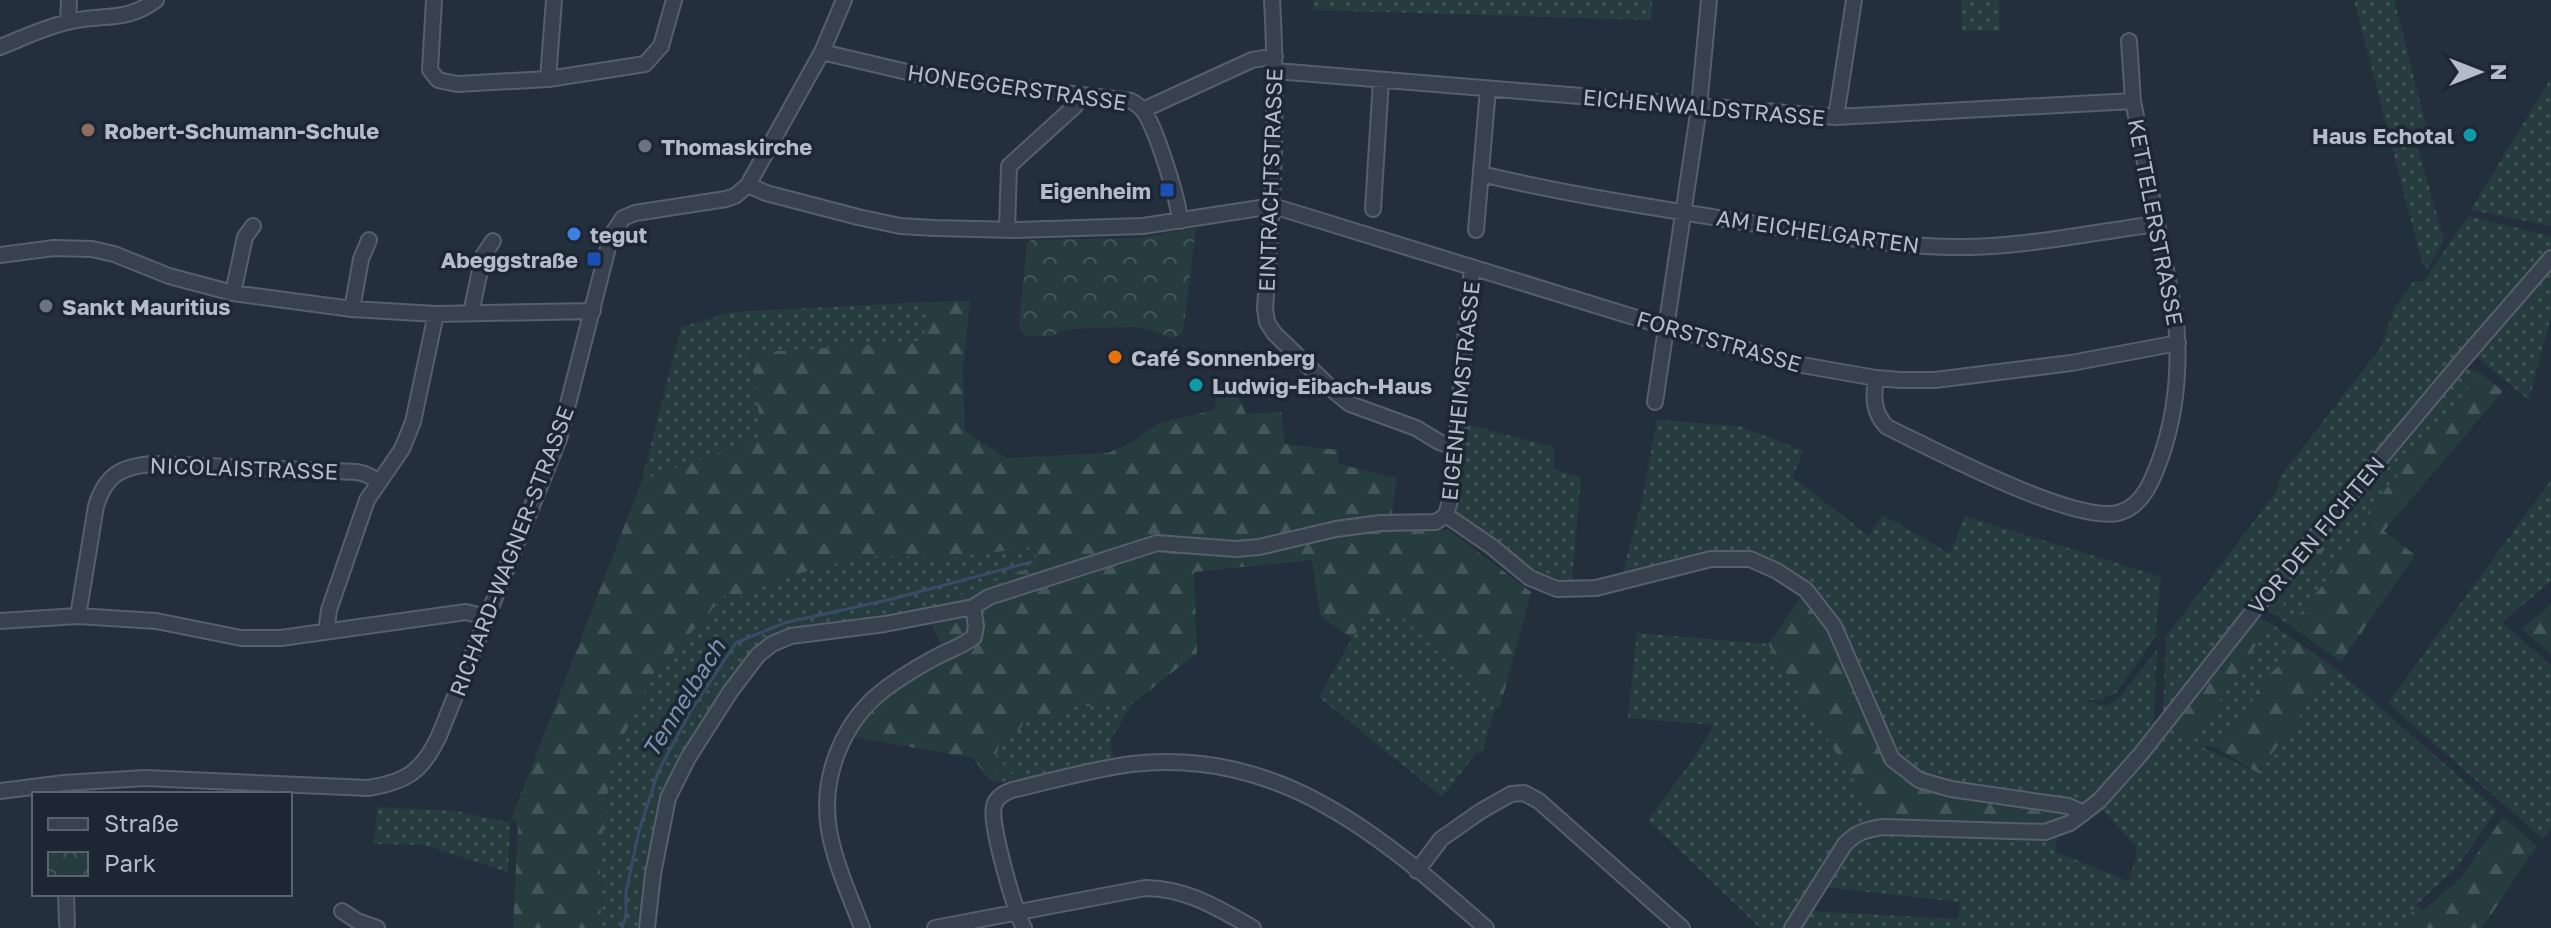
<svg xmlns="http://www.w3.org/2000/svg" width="2551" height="928" font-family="'Golos Text',sans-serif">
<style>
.grass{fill:url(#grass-dots)}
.forest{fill:url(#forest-firs)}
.park{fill:url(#park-crowns)}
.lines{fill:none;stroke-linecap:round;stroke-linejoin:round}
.stream{stroke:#394c67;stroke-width:3}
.minor-casing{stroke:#565f6c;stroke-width:18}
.minor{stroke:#38414e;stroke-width:14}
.education-dot{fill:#8d6e63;stroke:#1d2633;stroke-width:3}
.culture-dot{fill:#0f9aa8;stroke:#1d2633;stroke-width:3}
.worship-dot{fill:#6b7280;stroke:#1d2633;stroke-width:3}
.transit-dot{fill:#1a4fb4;stroke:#1d2633;stroke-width:3}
.shop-dot{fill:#3f7fe0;stroke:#1d2633;stroke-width:3}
.food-dot{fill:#e8710a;stroke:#1d2633;stroke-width:3}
.labels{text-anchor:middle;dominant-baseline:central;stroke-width:7;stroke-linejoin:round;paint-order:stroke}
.street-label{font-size:22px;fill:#b4bcc9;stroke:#1d2633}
.poi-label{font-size:22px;font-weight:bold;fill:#b4bcc9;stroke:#1d2633;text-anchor:start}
.water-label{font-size:24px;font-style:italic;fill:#7c92b1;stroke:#1d2633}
</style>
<defs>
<pattern id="grass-dots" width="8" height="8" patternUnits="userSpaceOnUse" patternTransform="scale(2)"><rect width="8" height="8" fill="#263c3f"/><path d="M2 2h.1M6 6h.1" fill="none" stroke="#435659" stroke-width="1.8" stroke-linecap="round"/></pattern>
<pattern id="forest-firs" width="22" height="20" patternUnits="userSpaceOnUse" patternTransform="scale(2)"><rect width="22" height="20" fill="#263c3f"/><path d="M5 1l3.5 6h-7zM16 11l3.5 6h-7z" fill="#435659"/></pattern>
<pattern id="park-crowns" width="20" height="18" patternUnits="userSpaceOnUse" patternTransform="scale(2)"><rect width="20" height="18" fill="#263c3f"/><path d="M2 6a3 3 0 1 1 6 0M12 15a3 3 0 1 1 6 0" fill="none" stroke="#435659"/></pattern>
</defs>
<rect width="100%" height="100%" fill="#242f3e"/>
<path class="grass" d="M1313,0H1652L1651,20L1314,10Z
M1961,0H1999L2000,31H1962Z
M2354,0H2394L2428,133L2415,138L2444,240L2427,269L2422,262Z
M2551,78V226L2471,210Z
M2468,216L2551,236V253L2163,718L2166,637L2277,491L2279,478L2381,347L2394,309L2413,282L2424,281Z
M2551,264V316L2529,400L2476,356Z
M927,302L924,341L751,354L762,438L642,480L681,327L733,312Z
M2462,369H2471L2480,373L2368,511L2370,522L2291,626L2275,615L2327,546L2344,507Z
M1657,420L1739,426L1804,451L1792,477L1869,536L1883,515L1950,554L1965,516L2161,577L2155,637L2116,693L2099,700H2083L2105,706L2116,701L2157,650L2153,729L2085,805L1929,777L1920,774L1897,757L1808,585L1781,563L1750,550L1712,551L1623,572L1643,495Z
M1464,424L1554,447V469L1581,478L1572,581L1540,575L1455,514Z
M2551,480V581L2502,622L2551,665V829L2543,839L2388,703Z
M1022,537L1086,549L990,597L822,632L758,655L668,798L647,928H601L600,856L611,763L653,674L727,593L793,569L884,550L901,557L940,554Z
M1399,614L1495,708L1482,753H1476L1442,797L1319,697L1352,638L1369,615Z
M2270,623L2291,637L2281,664L2261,682L2250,705L2217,748L2198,745L2258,773L2335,668L2497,810L2456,868L2416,905L2402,928H1798L1809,911L1958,919L1960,902L1822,887L1854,838L1867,832L2059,834L2054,851L2128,881L2136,858V846L2099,806L2167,724L2193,742Z
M1637,633L1768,644L1879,821L1858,825L1848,831L1786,928H1760L1648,820L1694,758L1714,725L1628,718Z
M1132,704L1110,741L1114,761L996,783L994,773L1014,772L995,759C999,742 999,735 1019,731L1026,719L1051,718L1070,707Z
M378,807L457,811L510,823L508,872L424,845L373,844Z"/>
<path class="forest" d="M970,301L963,370L965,431L1007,458L1108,453L1134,441L1159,423L1214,410L1219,385L1229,378L1246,414L1281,412L1285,444L1338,450V464L1397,478L1389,532L1449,530L1531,592L1500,707L1495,708L1399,614L1369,615L1352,638L1320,616L1312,560L1194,572L1197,653L1132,704L1070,707L1051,718L1026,719L1019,731C999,734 999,742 996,759L1016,772L995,773L996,783L987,777L973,758L854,737C875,701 893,698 921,672C929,665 935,655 942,647L924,607L1038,565L1034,547L942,559L912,556L862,557L785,577L738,598L727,593L653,674L611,763L600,856L601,928H513L518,829L517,821L511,820L642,480L762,438L751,353L924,341L927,302Z
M2480,373L2503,391L2384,531L2415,555L2341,662L2291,626L2370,523L2368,511Z
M2344,507L2327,546L2275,615L2261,608Z
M1804,593L1831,627L1891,762L1917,783L2059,808L2065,816L2057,825L2040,829L1879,821L1768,644Z
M2551,604V654L2522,629Z
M2260,618L2270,623L2193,742L2167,724L2252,619Z
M2291,637L2335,668L2258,773L2217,748L2250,705L2261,682L2281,664Z
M2503,817L2537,846L2482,928H2402L2416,905L2422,911L2459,880Z"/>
<path class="park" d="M1196,228L1183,332L1175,338L1136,327L1069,329L1052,336H1026L1021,332L1019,324L1027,243L1031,240L1140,238Z"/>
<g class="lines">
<path class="stream" d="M622,928L626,915V892L639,831L658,772L690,712L736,643L784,623L892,599L1031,562"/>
<g class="minor-casing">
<path id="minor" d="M434,0L430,70L438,80L457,84L548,79L645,64L661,46L674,0
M1272,0C1278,103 1273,205 1265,308L1267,322L1274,333L1335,392L1350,404L1416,428L1439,442L1454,447
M68,22L69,0
M0,47C23,38 47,26 72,21C104,14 127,22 156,0
M822,52L924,76L1131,101C1137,104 1141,107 1145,113C1157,132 1178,198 1180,221
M1276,71L1836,117L2133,101
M548,79L554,0
M1143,110L1252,60L1275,56
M1836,117L1854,0
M1481,174C1574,196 1669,210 1763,225C1827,234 1892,247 1957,247C2020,248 2094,232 2157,224
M748,185L766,193L858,217L900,226L935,228L1015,230L1143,226L1273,206L1666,327L1796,364L1876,378L1901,380H1935L2071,363L2178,343
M1373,209L1381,80
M1007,230L1009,166L1075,106L1081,95
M1476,230L1488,89
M0,255L54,248L92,249L114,254L169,276L233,293L352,309L436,314L593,311
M233,293L245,237L253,226
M352,309L361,259L369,240
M471,313L483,256L493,241
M1876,378C1873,397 1873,413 1887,427C1931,448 2079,527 2121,512C2145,504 2154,476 2162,454C2176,412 2180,365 2176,321L2133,101L2129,41
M1655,402L1699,107L1709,0
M1446,515L1491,546L1530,578L1557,589L1596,588L1711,559H1750L1777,571L1806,590L1834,626L1892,759L1919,780L1951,789L2068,806L2084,813
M1446,515L1450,501L1472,267
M78,616L96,506C106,474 122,466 154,464L357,472L365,474L379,481
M0,621L78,616L156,621L241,638H281L466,612L486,617
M326,632L329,610L367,500L402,449L413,422L436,314
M0,791L64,783L145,778L368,788C406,782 422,772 439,736L559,439L611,236L623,218L635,213L726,199L735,196L748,185L822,52L844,0
M1417,871L1441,839L1481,811L1511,794L1524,793L1539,801L1682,928
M66,894L67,924
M342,911L357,921L377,928
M647,928L653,874L668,798L688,758L730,692L758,655L772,644L791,636L885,624L973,607L989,597L1157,543L1236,549L1259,547L1336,529L1381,523L1436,522L1446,515
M862,928C850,896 835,864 829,830C820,775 844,718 889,686C906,674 924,663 942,654C952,649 964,645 974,637L976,626L973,607
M935,928L1145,888C1186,888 1218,908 1253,928
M1024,928C1015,911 989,823 994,806C996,797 1004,793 1012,790C1052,781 1092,769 1132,764C1281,748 1381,836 1486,928
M1792,928L1845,844C1857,832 1867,829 1884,827L2045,832L2070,823L2099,801L2140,755L2254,610L2460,363L2551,258"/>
</g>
<use href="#minor" class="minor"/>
</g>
<circle class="education-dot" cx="88" cy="130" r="8"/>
<g class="culture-dot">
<circle cx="2470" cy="135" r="8"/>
<circle cx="1196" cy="385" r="8"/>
</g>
<g class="worship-dot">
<circle cx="645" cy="146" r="8"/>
<circle cx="46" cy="306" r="8"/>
</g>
<g class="transit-dot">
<rect x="1159" y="182" width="16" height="16" rx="4"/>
<rect x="586" y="251" width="16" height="16" rx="4"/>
</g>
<circle class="shop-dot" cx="574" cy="234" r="8"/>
<circle class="food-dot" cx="1115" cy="357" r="8"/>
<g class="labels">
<g class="street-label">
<text transform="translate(1017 87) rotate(8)">HONEGGERSTRASSE</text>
<text transform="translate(1704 107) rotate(5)">EICHENWALDSTRASSE</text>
<text transform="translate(1270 180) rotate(-88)">EINTRACHTSTRASSE</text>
<text transform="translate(2156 222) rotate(79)">KETTELERSTRASSE</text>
<text transform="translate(1818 231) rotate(8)">AM EICHELGARTEN</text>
<text transform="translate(1719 341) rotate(16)">FORSTSTRASSE</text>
<text transform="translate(1460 391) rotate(-84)">EIGENHEIMSTRASSE</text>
<text transform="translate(244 468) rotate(2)">NICOLAISTRASSE</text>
<text transform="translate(2316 535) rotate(-50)">VOR DEN FICHTEN</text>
<text transform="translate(511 551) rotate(-69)">RICHARD-WAGNER-STRASSE</text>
</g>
<g class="poi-label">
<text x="104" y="130">Robert-Schumann-Schule</text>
<text x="2454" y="135" text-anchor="end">Haus Echotal</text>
<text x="661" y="146">Thomaskirche</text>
<text x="1151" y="190" text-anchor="end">Eigenheim</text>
<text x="590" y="234">tegut</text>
<text x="578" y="259" text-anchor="end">Abeggstraße</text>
<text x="62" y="306">Sankt Mauritius</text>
<text x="1131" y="357">Café Sonnenberg</text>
<text x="1212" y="385">Ludwig-Eibach-Haus</text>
</g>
<g class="water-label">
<text transform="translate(683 698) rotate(-58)">Tennelbach</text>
</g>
</g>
<rect x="32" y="792" width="260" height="104" fill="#1d2633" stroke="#59626f" stroke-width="2"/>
<rect x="48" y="818" width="40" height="12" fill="#38414e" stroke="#59626f" stroke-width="2"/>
<text x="104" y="832" font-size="24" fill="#b4bcc9">Straße</text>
<rect x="48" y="852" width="40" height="24" fill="url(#park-crowns)" stroke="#59626f" stroke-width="2"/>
<text x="104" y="872" font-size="24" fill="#b4bcc9">Park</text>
<g transform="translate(2479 72) rotate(90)" stroke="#1d2633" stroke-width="6" paint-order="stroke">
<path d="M0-6L14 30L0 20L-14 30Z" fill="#b4bcc9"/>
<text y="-12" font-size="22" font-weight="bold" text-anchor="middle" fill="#b4bcc9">N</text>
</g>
</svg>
